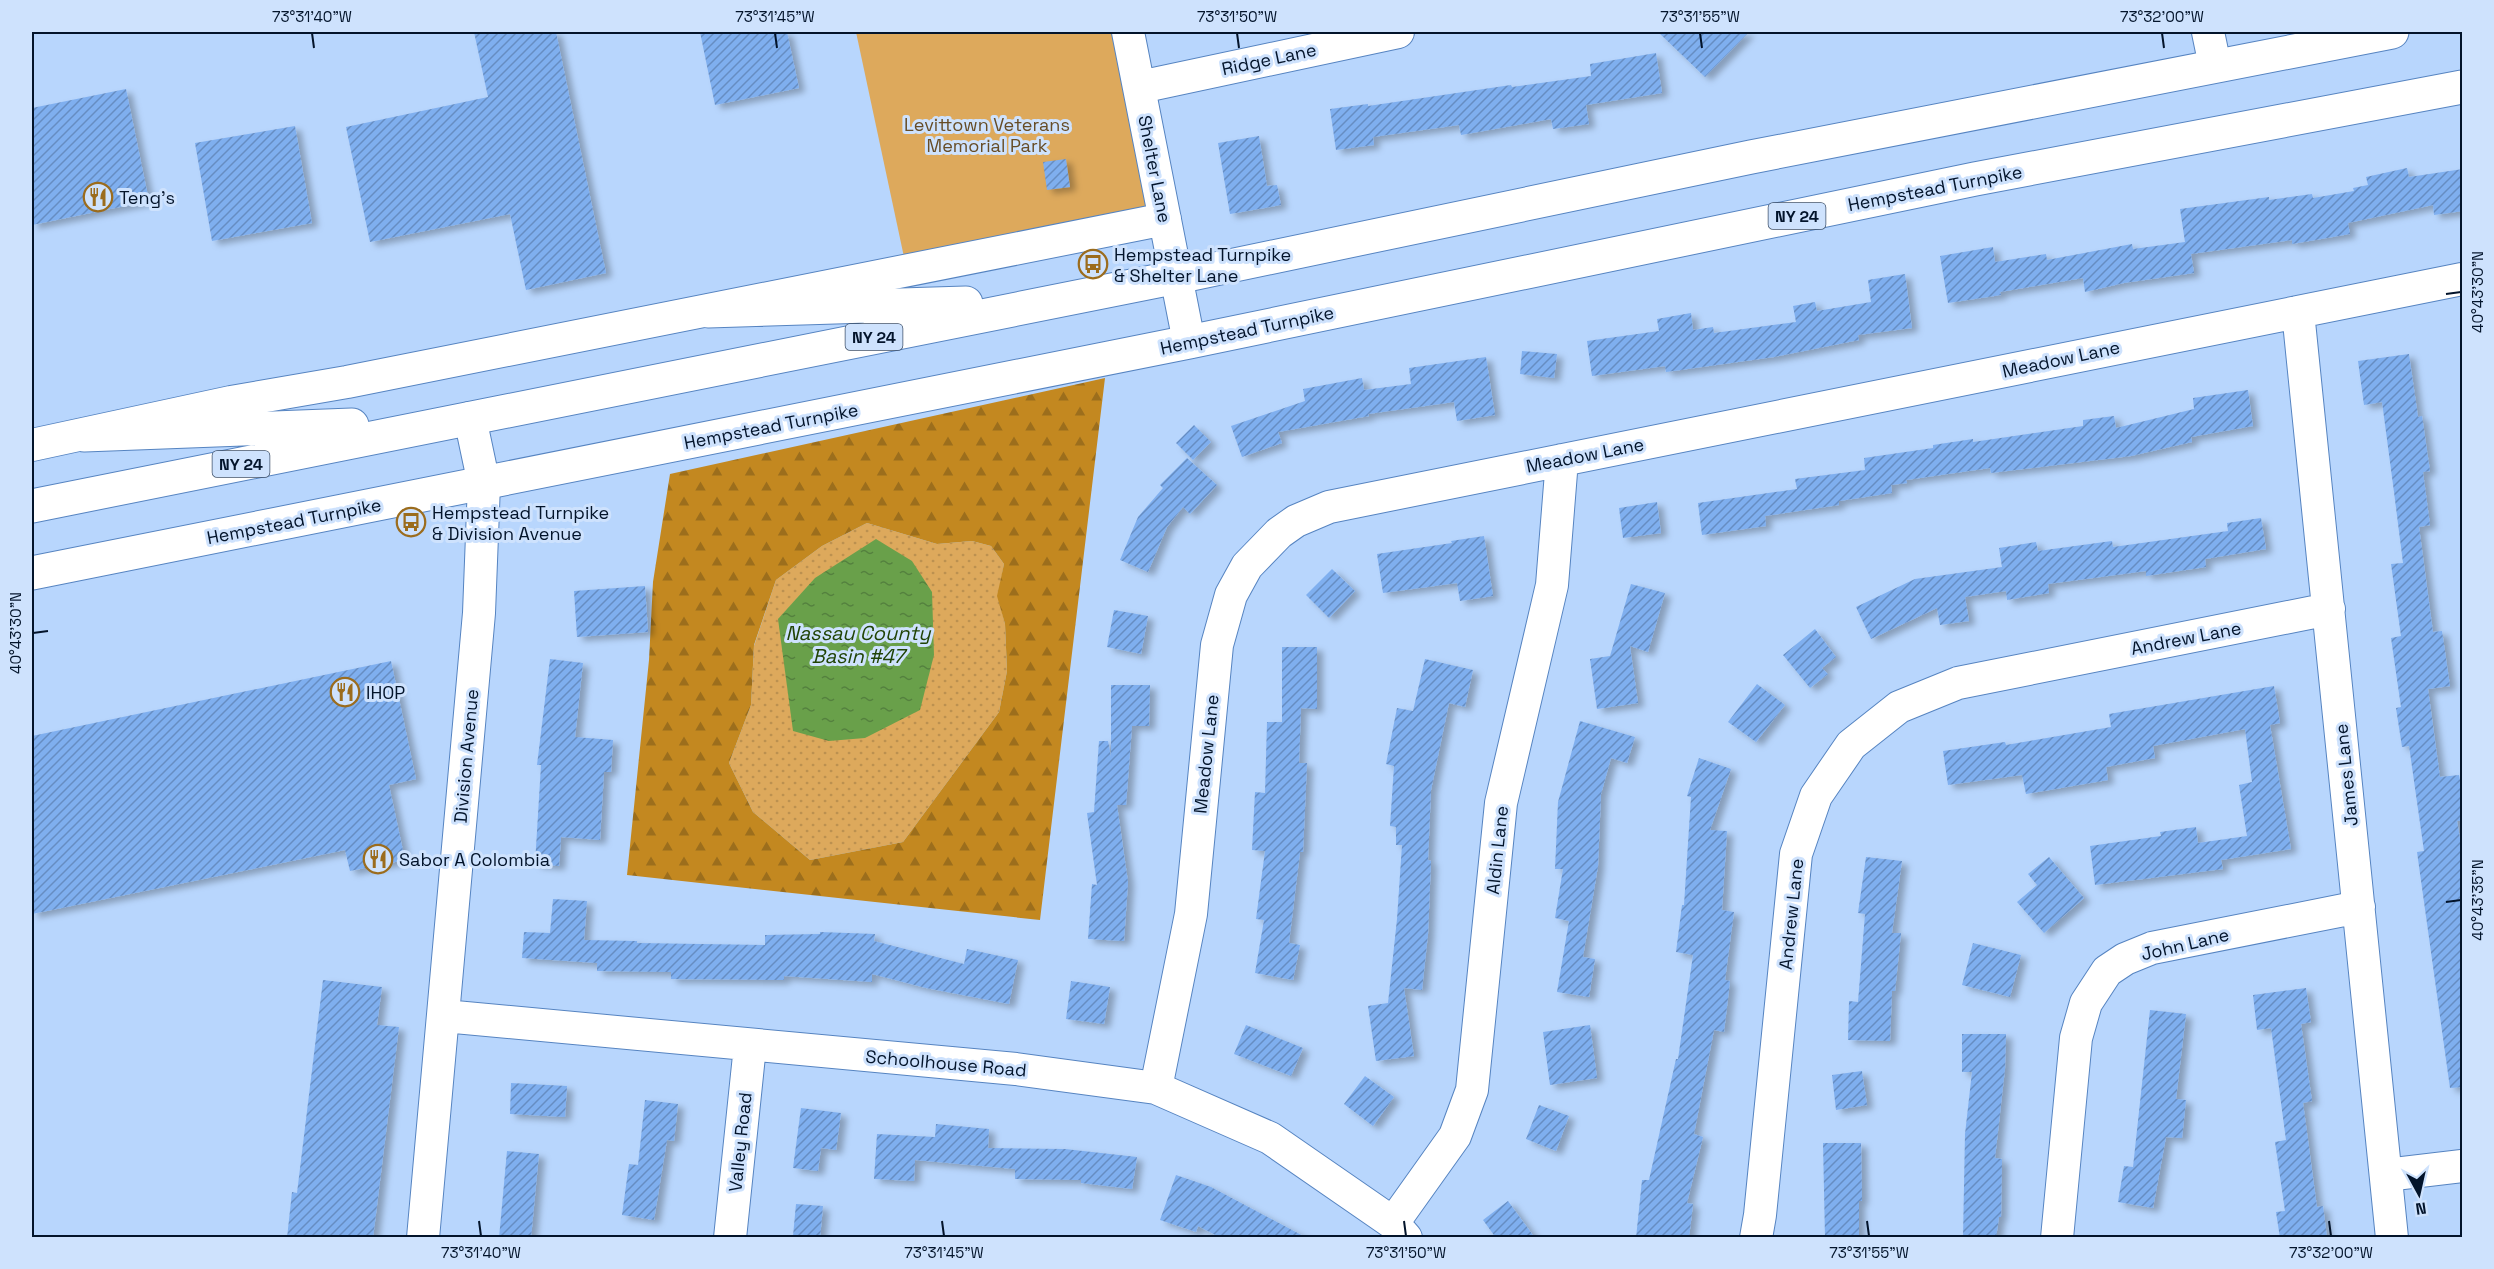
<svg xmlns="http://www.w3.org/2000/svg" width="2494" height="1269" font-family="'Space Grotesk',sans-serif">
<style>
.grass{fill:url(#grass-dots)}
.forest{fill:url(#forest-firs);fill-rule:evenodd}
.park{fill:#dda95c}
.water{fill:url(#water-ripples)}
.building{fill:url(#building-hatch);filter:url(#shadow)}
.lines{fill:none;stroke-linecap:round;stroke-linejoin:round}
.minor-casing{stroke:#5684c1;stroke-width:34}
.primary-casing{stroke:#5684c1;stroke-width:35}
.minor{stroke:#fff;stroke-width:32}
.primary{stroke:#fff;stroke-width:33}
.ticks{fill:none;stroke:#03142b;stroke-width:2}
.labels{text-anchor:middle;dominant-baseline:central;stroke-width:6;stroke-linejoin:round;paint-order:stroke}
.shield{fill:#cee2fd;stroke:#40526a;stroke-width:1.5}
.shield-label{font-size:16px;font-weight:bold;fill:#03142b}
.street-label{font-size:18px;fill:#03142b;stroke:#cee2fd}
.park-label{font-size:18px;fill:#664c26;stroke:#cee2fd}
.poi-label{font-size:18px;fill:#03142b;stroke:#cee2fd;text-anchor:start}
.water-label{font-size:20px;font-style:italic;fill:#204305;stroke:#cee2fd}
.neatline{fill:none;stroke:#03142b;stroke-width:2}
.ticks-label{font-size:15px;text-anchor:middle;fill:#03142b}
</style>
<defs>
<pattern id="grass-dots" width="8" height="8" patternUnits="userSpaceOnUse" patternTransform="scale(1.5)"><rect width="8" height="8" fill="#dda95c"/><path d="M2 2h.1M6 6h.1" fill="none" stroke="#bc9150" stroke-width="1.8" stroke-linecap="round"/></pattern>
<pattern id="forest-firs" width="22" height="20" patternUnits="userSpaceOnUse" patternTransform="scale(1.5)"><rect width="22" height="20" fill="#c38820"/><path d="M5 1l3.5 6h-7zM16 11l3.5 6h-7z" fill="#9c6e1c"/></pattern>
<pattern id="water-ripples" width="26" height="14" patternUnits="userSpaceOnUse" patternTransform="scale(1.5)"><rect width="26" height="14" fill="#69a04a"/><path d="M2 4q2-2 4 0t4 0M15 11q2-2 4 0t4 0" fill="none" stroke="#54813e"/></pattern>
<pattern id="building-hatch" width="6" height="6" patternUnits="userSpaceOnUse" patternTransform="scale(1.5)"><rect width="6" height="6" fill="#7fafef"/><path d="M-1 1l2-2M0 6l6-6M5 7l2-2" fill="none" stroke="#668dc2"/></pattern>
<filter id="shadow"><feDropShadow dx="6" dy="4" stdDeviation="3" flood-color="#0004"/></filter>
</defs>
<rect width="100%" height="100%" fill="#b8d6fd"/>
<path class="grass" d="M867,523L937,544L972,541L991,546L1004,564L998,596L1005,624L1007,671L999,712L903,842L810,860L753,812L729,763L751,705L754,646L776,580L822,546Z"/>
<path class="forest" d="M1105,378L1040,920L627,875L649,660L653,582L670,474ZM867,523L937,544L972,541L991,546L1004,564L997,596L1005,624L1007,671L999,712L903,842L810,860L753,812L729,763L751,705L754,645L776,580L822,546Z"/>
<path class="park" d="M856,32H1118L1155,205L904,257Z"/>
<path class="water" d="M876,539L912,561L932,592L934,655L920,710L865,738L829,741L793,731L778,619L815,578Z"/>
<path class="building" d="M474,32H556L606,273L526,290L510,214L370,242L346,127L488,97Z
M700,32H787L799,88L715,105Z
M1658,32H1749L1705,77Z
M1656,53L1662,93L1586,105L1589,124L1553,129L1551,119L1461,135L1459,125L1373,137L1374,145L1336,150L1330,109L1368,104V106L1511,85L1512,87L1591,76L1590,64Z
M126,89L149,201L32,225V108Z
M295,126L312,223L212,241L195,143Z
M1259,136L1267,186L1277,185L1281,205L1230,214L1218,143Z
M1066,159L1070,187L1047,190L1043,162Z
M2407,168L2409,177L2463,169V211L2434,215L2433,205L2348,223L2350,234L2292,244V240L2191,254L2194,273L2124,283L2085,292L2083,278L2000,292L2001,295L1948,303L1940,256L1993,247L1995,262L2046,254L2047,260L2132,244L2133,249L2185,242L2180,209L2269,197V200L2312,194L2313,198L2354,191L2353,188L2368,185L2366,177Z
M1905,274L1912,328L1858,335L1859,340L1774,357L1666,372L1665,366L1592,376L1587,341L1659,331L1657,319L1691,313L1693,330L1713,327L1714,333L1796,322L1793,306L1815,302L1817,311L1871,302L1868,280Z
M1522,351L1557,354L1554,378L1520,374Z
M2409,354L2418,417L2422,416L2430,471L2423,472L2430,525L2419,527L2433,632L2442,631L2450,686L2428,689L2440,777L2459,775L2463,797V820L2457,821L2463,856V1087L2450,1088L2417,852L2424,851L2409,746L2402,747L2396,708L2401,707L2391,638L2401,636L2391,564L2403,563L2394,492L2382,402L2364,405L2358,361Z
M1486,357L1495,415L1457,421L1454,402L1368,414L1369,416L1278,432L1282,443L1242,457L1231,426L1305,401L1303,389L1362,378L1364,390L1411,384L1409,368Z
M2248,390L2253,426L2191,437L2192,442L2131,456L1991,473L1990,468L1906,480L1907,483L1891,485L1892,493L1839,501V505L1765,516L1766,526L1702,535L1698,503L1797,489L1795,479L1865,470L1864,458L1933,448V445L1973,439V442L2083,426V420L2114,416L2116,428L2194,409L2193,398Z
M1194,425L1211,442L1193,460L1176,443Z
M1187,458L1217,485L1190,514L1183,507L1167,527L1148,572L1120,560L1138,517L1163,488L1160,485Z
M1657,502L1661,533L1623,538L1619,508Z
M2261,518L2266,549L2205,559L2206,567L2146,576V571L2048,584L2049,593L2007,600L2006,591L1965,597L1969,621L1940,625L1937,608L1871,639L1856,607L1915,579L2002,567L1999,548L2036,542L2038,551L2112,541L2113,547L2228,531L2227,523Z
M1484,536L1493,596L1460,601L1457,583L1383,593L1377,554L1452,543L1451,541Z
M1332,569L1355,591L1329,618L1306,595Z
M1631,584L1665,593L1648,652L1630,646L1638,703L1597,709L1590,659L1610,656Z
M645,586L648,632L577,637L574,591Z
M1114,610L1148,616L1141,654L1107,647Z
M1815,629L1836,657L1822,668L1828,674L1810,688L1783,655Z
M1282,647H1317V709L1301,708L1299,763H1307L1303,852H1300L1289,943L1300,945L1293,980L1255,973L1264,920L1256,919L1265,851L1252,850L1255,792L1265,793L1267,722H1282Z
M550,659L583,663L575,737L613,740L611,772H604L600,840L561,837L559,866L535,864L541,765H537Z
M1425,659L1473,670L1465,707L1449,703L1431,790L1428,860L1431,861L1428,934L1422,990L1404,988L1414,1056L1376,1061L1368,1006L1388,1003L1397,919L1402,845H1396V827L1390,826L1394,766L1386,764L1397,708L1413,711Z
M391,661L416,779L389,785L405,860L350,871L345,850L32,914V736Z
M1757,684L1785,705L1756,742L1728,722Z
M1111,685H1150L1149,726H1132L1126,805H1117L1128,882L1124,941L1088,939L1092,884L1097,885L1087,813L1094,812L1099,741H1108L1111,757Z
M2274,686L2280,723L2270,725L2291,849L2221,860L2223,869L2095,885L2090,846L2161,836L2160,832L2196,827L2198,843L2247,836L2239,785L2252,782L2245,729L2153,746L2155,758L2106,767L2108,780L2026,794L2022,775L1948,785L1943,751L2005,742L2006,745L2111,727L2109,714Z
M1580,721L1635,737L1627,763L1611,758L1601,794L1598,866L1583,957L1595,959L1589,997L1557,992L1569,921L1555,918L1563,869H1555L1558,802Z
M1699,758L1731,769L1710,830L1727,831L1722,910L1734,912L1725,980L1730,981L1724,1032L1714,1030L1694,1134L1703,1137L1687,1203L1693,1204L1689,1238H1636L1642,1180H1649L1676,1059H1678L1693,955L1676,952L1682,905H1684L1691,797L1687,796Z
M1866,857L1902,861L1892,933H1901L1895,991H1892L1890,1041L1848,1040L1849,1001L1858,1002L1865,914L1858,913Z
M2049,857L2084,898L2044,933L2017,902L2037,885L2028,874Z
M553,899L587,901L584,940L637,941V943L765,945V935L820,934V932L875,934L874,941L964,964L967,949L1018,960L1009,1004L926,988L872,974V982L784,976V980L671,979V972L597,971V963L522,958L524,932L550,933Z
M1973,943L2021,955L2010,997L1962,985Z
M323,980L382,987L377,1025L399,1027L373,1238H287L292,1192L297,1193Z
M1071,981L1110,987L1104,1024L1066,1019Z
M2306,988L2311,1022L2301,1024L2312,1101L2303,1103L2317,1207L2323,1206L2327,1238H2280L2276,1212L2285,1211L2275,1142L2286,1140L2271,1028L2257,1030L2253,995Z
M2150,1010L2186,1014L2176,1099L2186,1100L2182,1138L2166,1137L2153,1208L2118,1202L2124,1166L2133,1167Z
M1246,1025L1303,1048L1291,1076L1234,1054Z
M1590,1025L1597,1078L1550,1085L1543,1032Z
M1962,1034H2006L2005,1069L1995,1158L2002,1159L2001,1217H1999L1996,1238H1963L1965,1134L1972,1072H1962Z
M1862,1071L1867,1105L1836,1110L1832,1075Z
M1365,1076L1394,1097L1373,1126L1344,1104Z
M511,1083L567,1086L565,1117L510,1114Z
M645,1100L678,1104L674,1141L667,1140L654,1220L622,1215L629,1164L638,1165Z
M1539,1105L1569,1116L1556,1151L1526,1139Z
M801,1108L841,1113L836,1150L821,1148L818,1171L793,1168Z
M936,1124L989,1129L988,1148L1065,1149L1137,1157L1132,1189L1081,1183V1180L1015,1179V1169L915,1160L914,1181L874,1179L877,1134L935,1137Z
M1823,1143H1861L1862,1201H1859V1238H1825Z
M507,1151L539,1154L531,1238H499Z
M1176,1175L1211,1187L1307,1238H1221L1198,1226L1196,1232L1160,1220Z
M1508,1201L1535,1238H1496L1483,1220Z
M796,1204L823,1206L820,1238L793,1236Z"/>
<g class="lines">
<g class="minor-casing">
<path id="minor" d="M1128,32L1189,342
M2208,32L2215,66
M1140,87L1398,32
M2298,312L2392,1238
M32,445L231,402L347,382L1165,219
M444,1016L1016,1069L1156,1088L1270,1138L1393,1223L1406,1238
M1156,1088L1191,914L1217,645L1231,595L1247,566L1279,533L1296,521L1329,507L2462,279
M2386,1175L2462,1166
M1393,1223L1455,1136L1472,1090L1501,803L1552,585L1562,460
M423,1238L479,613L484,484L470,418
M730,1238L750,1046
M1756,1238L1760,1215L1796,854L1816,796L1851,745L1899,707L1958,683L2329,609
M2057,1238L2076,1038L2086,1003L2107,971L2125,959L2152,948L2359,907"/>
</g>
<g class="primary-casing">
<path id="primary" d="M708,311L966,303
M84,435L352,425
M32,506L1177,277L1751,157L2392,32
M32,573L1189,342L1975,179L2462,87"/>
</g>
<use href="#minor" class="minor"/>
<use href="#primary" class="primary"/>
</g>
<path class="ticks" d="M312,33L314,48M775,33L777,48M1237,33L1239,48M1700,33L1702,48M2162,33L2164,48M2446,294L2461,292M33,633L48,631M2446,902L2461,900M479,1221L481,1236M942,1221L944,1236M1404,1221L1406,1236M1867,1221L1869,1236M2329,1221L2331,1236"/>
<defs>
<g id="restaurant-ring" transform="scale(1.5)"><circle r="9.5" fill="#cee2fd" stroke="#9b6c1d" stroke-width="1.5"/><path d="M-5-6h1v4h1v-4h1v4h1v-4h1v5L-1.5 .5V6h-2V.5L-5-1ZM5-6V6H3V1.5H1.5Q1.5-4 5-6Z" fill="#9b6c1d"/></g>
<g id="bus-ring" transform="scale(1.5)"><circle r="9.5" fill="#cee2fd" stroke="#9b6c1d" stroke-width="1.5"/><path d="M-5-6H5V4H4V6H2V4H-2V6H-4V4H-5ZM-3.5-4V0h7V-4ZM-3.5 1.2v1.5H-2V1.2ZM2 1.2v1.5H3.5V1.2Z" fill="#9b6c1d"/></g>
</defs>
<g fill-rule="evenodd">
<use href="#restaurant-ring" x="98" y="197"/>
<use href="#bus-ring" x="1093" y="264"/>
<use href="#bus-ring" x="411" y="522"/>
<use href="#restaurant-ring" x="345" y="692"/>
<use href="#restaurant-ring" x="378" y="859"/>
</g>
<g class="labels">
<g class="shield">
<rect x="1768.5" y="203" width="57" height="26" rx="4.5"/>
<rect x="845.5" y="324" width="57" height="26" rx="4.5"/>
<rect x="212.5" y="451" width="57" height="26" rx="4.5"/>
</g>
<g class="shield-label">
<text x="1797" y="216">NY 24</text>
<text x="874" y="337">NY 24</text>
<text x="241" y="464">NY 24</text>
</g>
<g class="street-label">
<text transform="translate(1269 59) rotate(-12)">Ridge Lane</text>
<text transform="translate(1155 169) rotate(79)">Shelter Lane</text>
<text transform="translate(1935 188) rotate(-11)">Hempstead Turnpike</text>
<text transform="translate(1247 330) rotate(-12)">Hempstead Turnpike</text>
<text transform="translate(2061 359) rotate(-12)">Meadow Lane</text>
<text transform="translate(771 426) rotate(-11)">Hempstead Turnpike</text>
<text transform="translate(1585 455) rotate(-11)">Meadow Lane</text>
<text transform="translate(294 521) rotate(-11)">Hempstead Turnpike</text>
<text transform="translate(2186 638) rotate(-11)">Andrew Lane</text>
<text transform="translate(1206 754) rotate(-84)">Meadow Lane</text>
<text transform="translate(466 756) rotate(-85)">Division Avenue</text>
<text transform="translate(2346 775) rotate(-96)">James Lane</text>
<text transform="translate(1497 850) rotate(-84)">Aldin Lane</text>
<text transform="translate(1791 914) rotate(-84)">Andrew Lane</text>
<text transform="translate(2185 944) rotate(-13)">John Lane</text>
<text transform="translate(946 1063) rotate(5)">Schoolhouse Road</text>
<text transform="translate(740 1142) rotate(-84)">Valley Road</text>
</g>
<g class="park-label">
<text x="987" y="124">Levittown Veterans<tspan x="987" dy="21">Memorial Park</tspan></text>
</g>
<g class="poi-label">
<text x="119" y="197">Teng’s</text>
<text x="1114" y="254">Hempstead Turnpike<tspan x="1114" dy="21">&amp; Shelter Lane</tspan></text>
<text x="432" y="512">Hempstead Turnpike<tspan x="432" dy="21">&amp; Division Avenue</tspan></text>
<text x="366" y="692">IHOP</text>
<text x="399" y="859">Sabor A Colombia</text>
</g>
<g class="water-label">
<text x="858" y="633">Nassau County<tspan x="858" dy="23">Basin #47</tspan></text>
</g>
</g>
<rect width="2494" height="1269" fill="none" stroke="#cee2fd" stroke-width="66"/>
<g transform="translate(2419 1194) rotate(172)" stroke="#cee2fd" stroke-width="4.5" paint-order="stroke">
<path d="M0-4.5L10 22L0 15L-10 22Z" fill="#03142b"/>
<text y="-9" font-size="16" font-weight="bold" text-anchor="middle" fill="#03142b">N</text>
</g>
<rect x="33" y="33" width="2428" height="1203" class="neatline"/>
<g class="ticks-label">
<text x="312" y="22">73°31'40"W</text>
<text x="775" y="22">73°31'45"W</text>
<text x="1237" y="22">73°31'50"W</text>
<text x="1700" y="22">73°31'55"W</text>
<text x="2162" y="22">73°32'00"W</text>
<text transform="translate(2478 292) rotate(-90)" y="5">40°43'30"N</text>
<text transform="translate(16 633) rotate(-90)" y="5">40°43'30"N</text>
<text transform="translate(2478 900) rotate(-90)" y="5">40°43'35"N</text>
<text x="481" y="1258">73°31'40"W</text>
<text x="944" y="1258">73°31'45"W</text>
<text x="1406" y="1258">73°31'50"W</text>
<text x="1869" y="1258">73°31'55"W</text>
<text x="2331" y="1258">73°32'00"W</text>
</g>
</svg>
